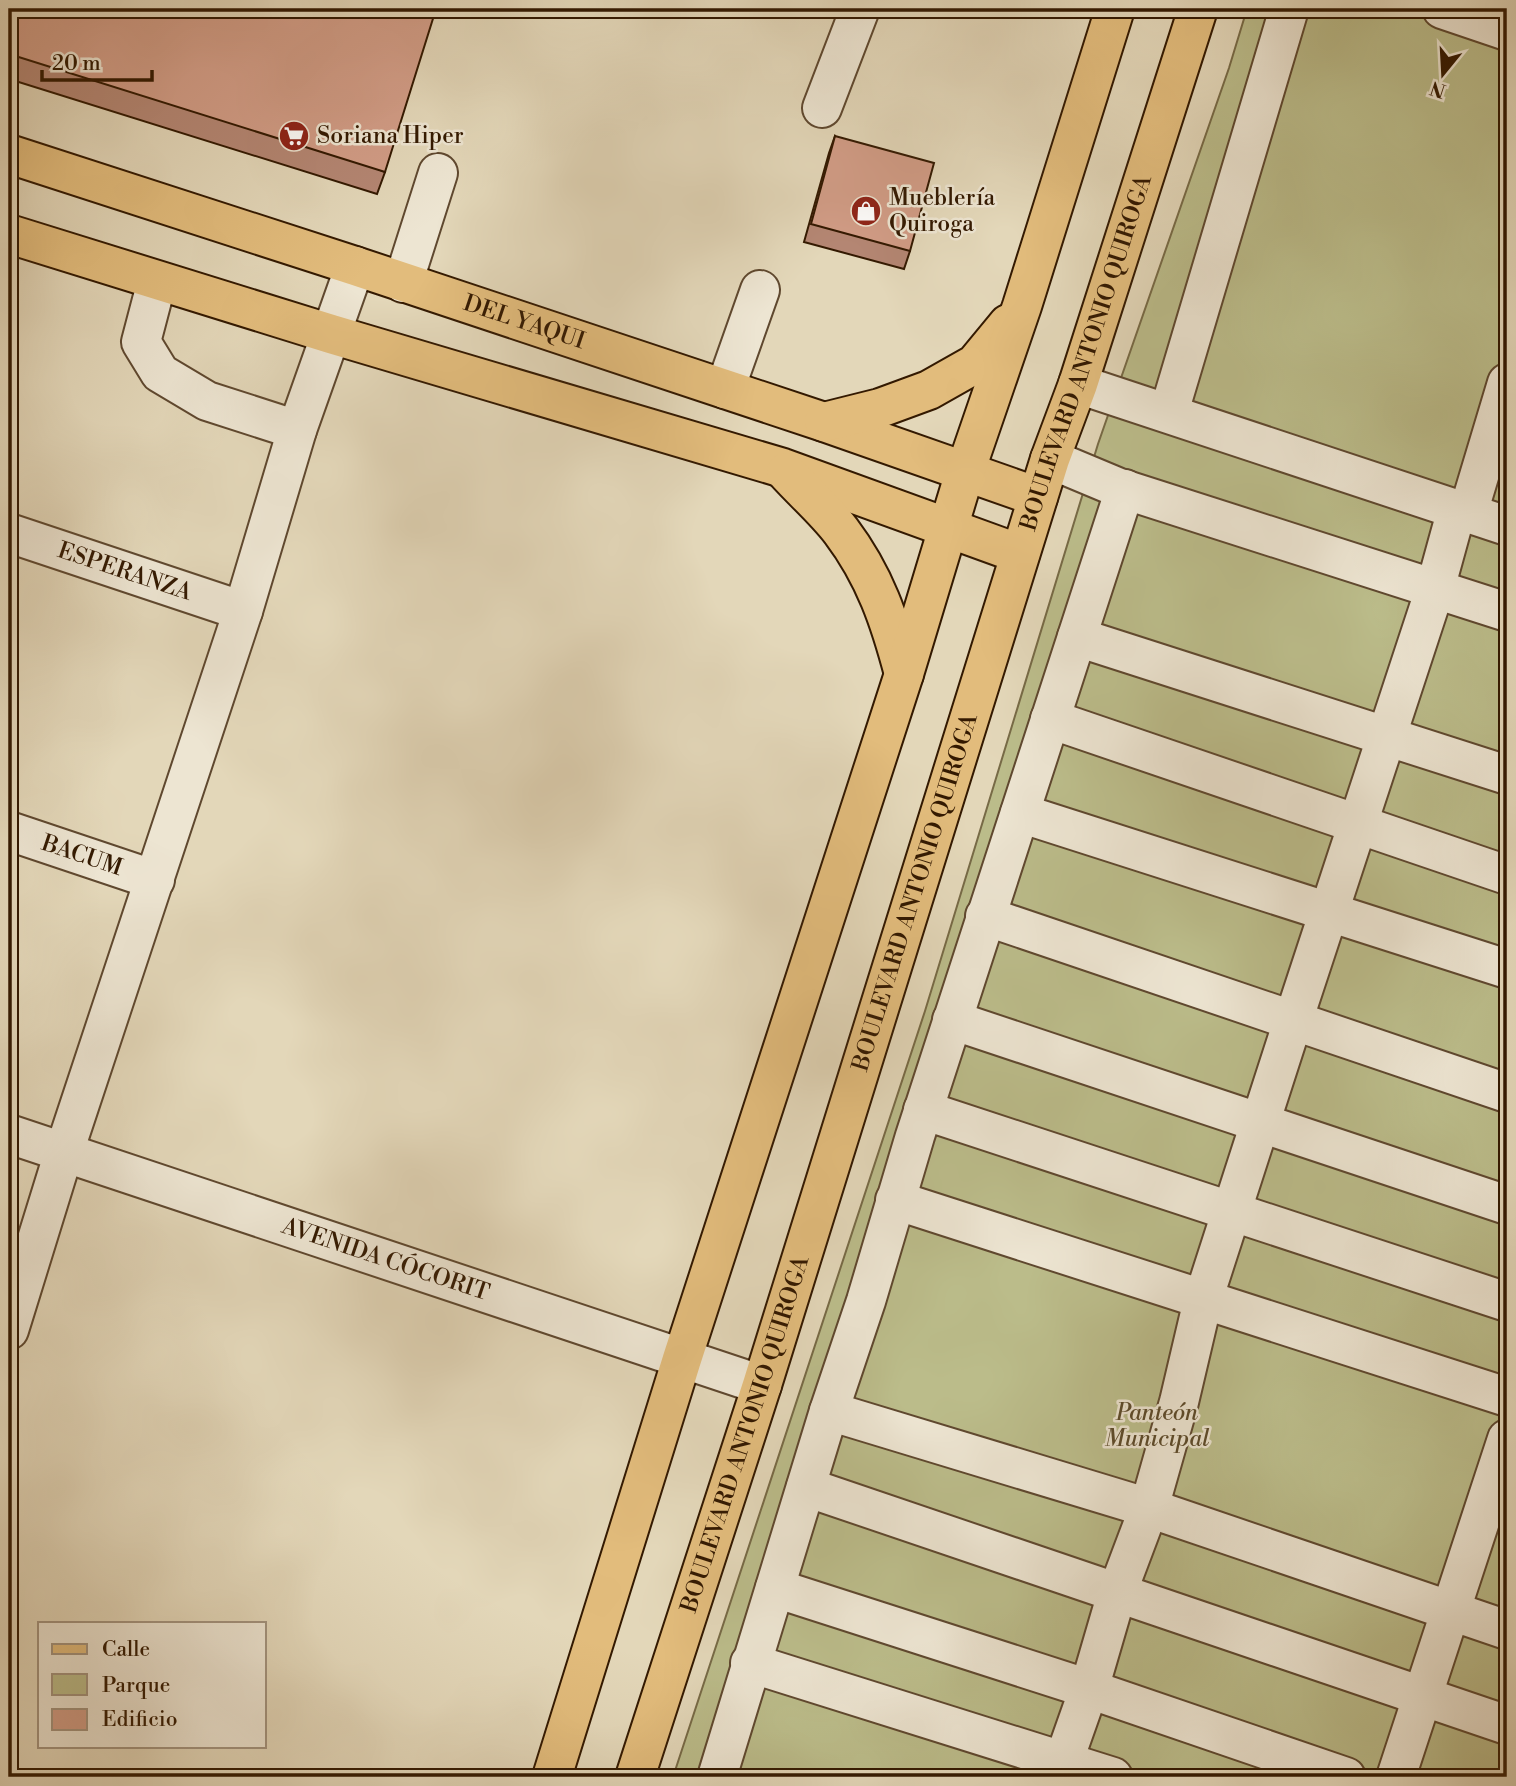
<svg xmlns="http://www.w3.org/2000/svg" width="1516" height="1786" font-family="'Libre Bodoni',serif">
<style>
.green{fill:#bbbc8a;stroke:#776a46;stroke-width:2}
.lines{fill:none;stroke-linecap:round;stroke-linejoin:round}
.minor-casing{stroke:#5f482f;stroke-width:42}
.major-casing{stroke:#331901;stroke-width:42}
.minor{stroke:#ede5d2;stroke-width:38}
.major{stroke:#e2bc7c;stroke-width:38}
.wall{fill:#b48673;stroke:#331901;stroke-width:2}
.building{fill:#d19c86;stroke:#331901;stroke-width:2}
.labels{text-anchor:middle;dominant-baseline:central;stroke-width:5;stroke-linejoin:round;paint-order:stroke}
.poi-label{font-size:23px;fill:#331901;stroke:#ede5d2;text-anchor:start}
.street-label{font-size:23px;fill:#331901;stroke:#ede5d2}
.park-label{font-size:23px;font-style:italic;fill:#5c4a2a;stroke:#ede5d2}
</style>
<rect width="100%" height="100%" fill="#e3d7b9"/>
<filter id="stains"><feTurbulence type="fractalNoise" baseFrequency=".00286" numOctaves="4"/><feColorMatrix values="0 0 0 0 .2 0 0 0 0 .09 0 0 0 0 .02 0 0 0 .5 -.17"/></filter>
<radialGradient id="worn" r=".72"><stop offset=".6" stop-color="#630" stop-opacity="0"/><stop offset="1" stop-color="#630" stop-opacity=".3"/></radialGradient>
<path class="green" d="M1247,9H1507V1777H673L925,1011L1098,444L1229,68Z"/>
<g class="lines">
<g class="minor-casing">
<g id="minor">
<path d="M1442,9L1507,31"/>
<path d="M822,108L860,9"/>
<path d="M157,281L141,342L160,373L207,401L297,430"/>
<path d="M403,283L438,173"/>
<path d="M1078,384L1507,526"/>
<path d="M725,389L760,290"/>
<path d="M1169,412L1289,9"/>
<path d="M1050,459L1117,487L1507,612"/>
<path d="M1468,513L1507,383"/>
<path id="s1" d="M9,533L243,611"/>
<path d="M1077,637L1507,775"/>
<path d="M1050,719L1507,875"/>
<path d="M1020,813L1507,969"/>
<path id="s2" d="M9,831L155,880"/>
<path d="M985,916L1507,1093"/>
<path d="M952,1020L1507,1205"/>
<path d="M923,1110L1507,1302"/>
<path id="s3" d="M9,1134L762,1385"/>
<path d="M895,1200L1507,1397"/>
<path d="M9,1330L64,1152L243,611L297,430L355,266"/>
<path d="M829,1411L1149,1508L1507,1630"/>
<path d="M806,1487L1507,1725"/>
<path d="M775,1588L1089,1689L1346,1777"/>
<path d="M750,1663L1113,1777"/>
<path d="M717,1777L829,1411L866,1301L915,1136L1125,489"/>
<path d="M1058,1777L1089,1689L1117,1593L1149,1508L1179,1402L1203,1300L1293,1021L1435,589L1457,509"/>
<path d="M1396,1777L1507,1439"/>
</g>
</g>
<g class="major-casing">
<g id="major">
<path id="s4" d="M9,154L355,266L824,422L1038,497"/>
<path d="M9,234L331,334L783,468L1020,554"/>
<path d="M824,422L880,408L929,390L975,364L1008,324"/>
<path d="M786,472C804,492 825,510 841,531C875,576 890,621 904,674"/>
<path d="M552,1777L682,1359L904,674L965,472L1022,306L1115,9"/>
<path id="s5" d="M635,1777L762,1385L1050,459L1078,384L1198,9"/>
</g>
</g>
<use href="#minor" class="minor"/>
<use href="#major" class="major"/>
</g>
<path class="wall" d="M9,9L385,172L377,194L9,79Z
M835,136L910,251L904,269L804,242L829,153Z"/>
<path class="building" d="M9,9H436L385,172L9,54Z
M835,136L934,163L910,251L811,224Z"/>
<defs>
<g id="supermarket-disc" transform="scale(1.575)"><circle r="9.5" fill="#8f2418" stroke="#ede5d2"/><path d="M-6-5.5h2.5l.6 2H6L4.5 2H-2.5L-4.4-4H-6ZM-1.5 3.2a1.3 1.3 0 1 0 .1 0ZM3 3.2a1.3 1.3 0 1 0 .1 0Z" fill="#fff"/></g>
<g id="shop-disc" transform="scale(1.575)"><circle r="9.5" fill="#8f2418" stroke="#ede5d2"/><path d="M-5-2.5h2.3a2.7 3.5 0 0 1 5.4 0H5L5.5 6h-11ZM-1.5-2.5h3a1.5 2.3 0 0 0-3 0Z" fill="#fff"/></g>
</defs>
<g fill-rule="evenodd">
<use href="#supermarket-disc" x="294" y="136"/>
<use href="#shop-disc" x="866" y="211"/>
</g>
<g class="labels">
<g class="poi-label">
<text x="317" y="136">Soriana Hiper</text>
<text x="889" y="198">Mueblería<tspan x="889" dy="26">Quiroga</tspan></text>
</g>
<g class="street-label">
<text stroke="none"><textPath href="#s4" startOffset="542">DEL YAQUI</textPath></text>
<text stroke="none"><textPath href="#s5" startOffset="1494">BOULEVARD ANTONIO QUIROGA</textPath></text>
<text stroke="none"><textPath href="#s1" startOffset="122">ESPERANZA</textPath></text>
<text stroke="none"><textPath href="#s2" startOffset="77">BACUM</textPath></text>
<text stroke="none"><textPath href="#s5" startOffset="928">BOULEVARD ANTONIO QUIROGA</textPath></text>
<text stroke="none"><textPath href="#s3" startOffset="397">AVENIDA CÓCORIT</textPath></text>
<text stroke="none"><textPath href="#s5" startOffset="360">BOULEVARD ANTONIO QUIROGA</textPath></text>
</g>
<g class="park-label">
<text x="1157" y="1413">Panteón<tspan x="1157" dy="26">Municipal</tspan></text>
</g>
</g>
<rect width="1516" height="1786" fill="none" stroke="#e3d7b9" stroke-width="35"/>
<rect x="10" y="10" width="1495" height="1765" fill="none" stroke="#331901" stroke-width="3.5"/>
<rect x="18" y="18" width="1481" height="1751" fill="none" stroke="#331901" stroke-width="2"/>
<rect x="38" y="1622" width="228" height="126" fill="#ede5d2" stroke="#a3937e" stroke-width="2"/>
<rect x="52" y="1644" width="35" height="10" fill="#e2bc7c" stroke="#a3937e" stroke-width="2"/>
<text x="102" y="1656" font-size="21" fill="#331901">Calle</text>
<rect x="52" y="1674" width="35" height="21" fill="#bbbc8a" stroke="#a3937e" stroke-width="2"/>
<text x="102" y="1692" font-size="21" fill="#331901">Parque</text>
<rect x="52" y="1709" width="35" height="21" fill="#d19c86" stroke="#a3937e" stroke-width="2"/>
<text x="102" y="1726" font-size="21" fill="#331901">Edificio</text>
<g transform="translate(1443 74) rotate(198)" stroke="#ede5d2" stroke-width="5" paint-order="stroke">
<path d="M0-5L12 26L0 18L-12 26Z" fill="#331901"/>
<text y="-10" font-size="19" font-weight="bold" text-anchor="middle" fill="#331901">N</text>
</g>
<path d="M42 70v10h110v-10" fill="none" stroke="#331901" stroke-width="3.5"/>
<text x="52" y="70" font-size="21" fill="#331901" stroke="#ede5d2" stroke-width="5" paint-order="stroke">20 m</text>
<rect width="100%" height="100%" filter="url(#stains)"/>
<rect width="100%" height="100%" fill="url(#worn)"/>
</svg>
